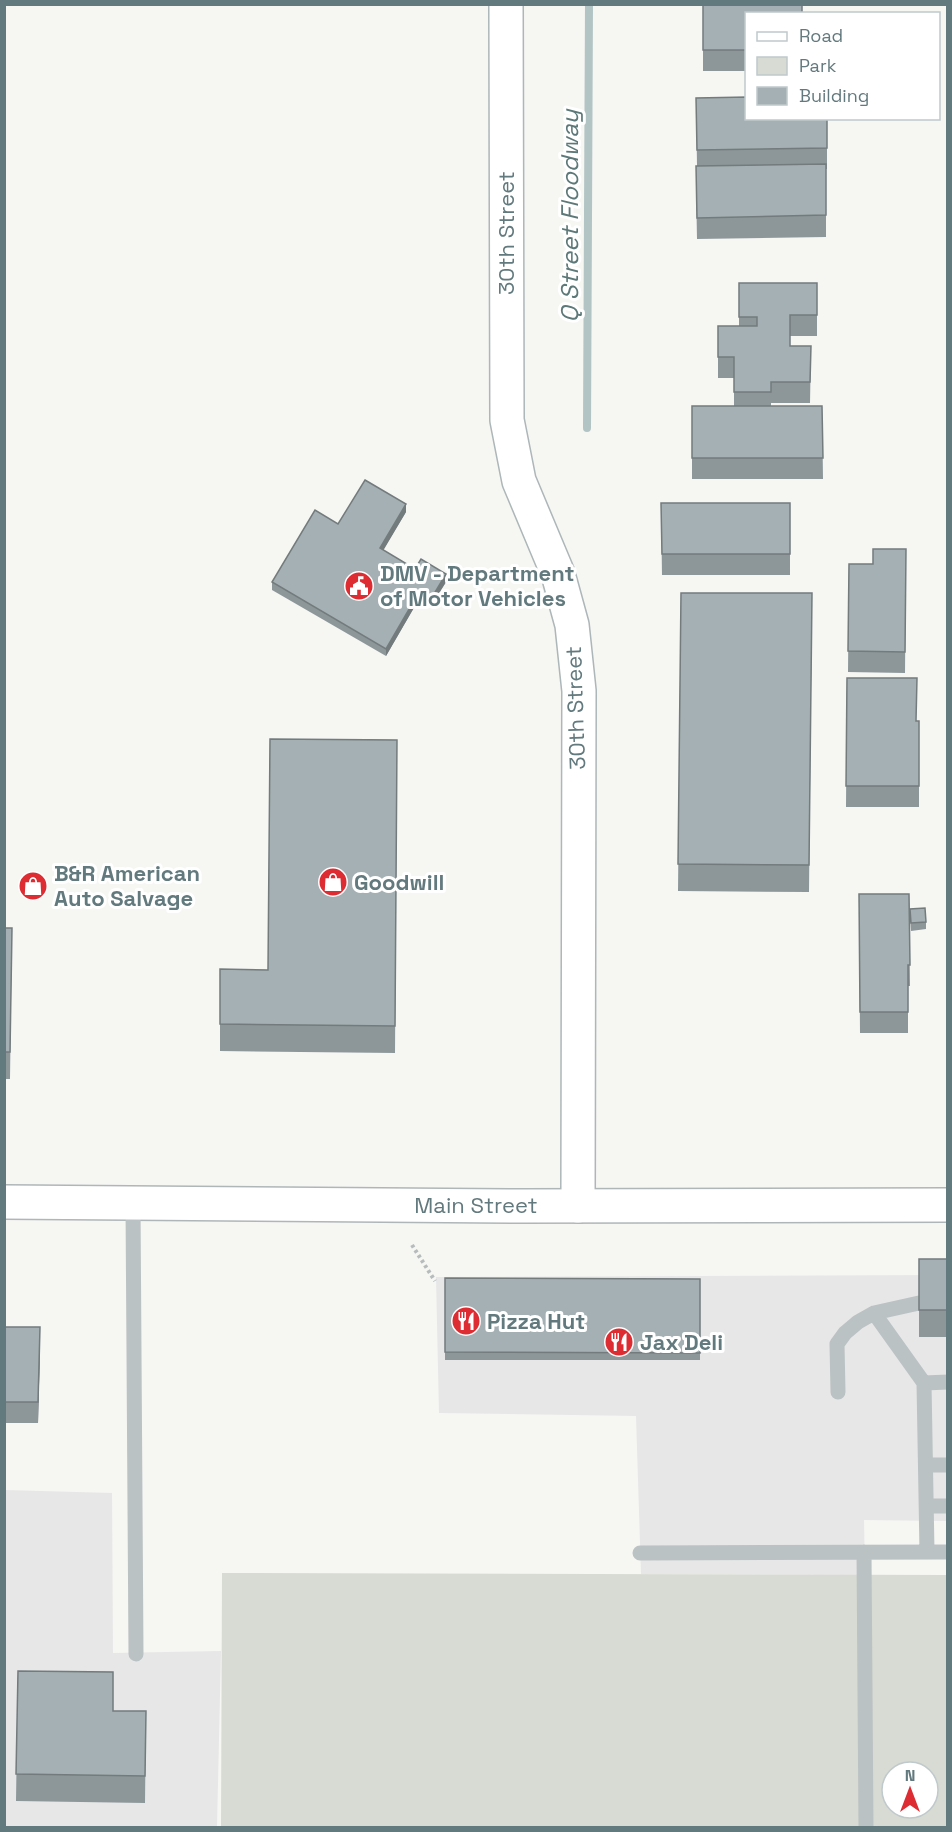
<svg xmlns="http://www.w3.org/2000/svg" width="952" height="1832" font-family="'Space Grotesk',sans-serif">
<style>
.built{fill:#e7e7e7}
.green{fill:#d8dbd3;fill-rule:evenodd}
.lines{fill:none;stroke-linecap:round;stroke-linejoin:round}
.stream{stroke:#b2c4c4;stroke-width:8}
.secondary-casing{stroke:#adb6b8;stroke-width:36}
.primary-casing{stroke:#afb6b8;stroke-width:36}
.path{stroke:#b6bbbc;stroke-width:4;stroke-dasharray:3 3;stroke-linecap:butt}
.lane{stroke:#bbc2c3;stroke-width:15}
.secondary{stroke:#fff;stroke-width:33}
.primary{stroke:#fff;stroke-width:33}
.wall{fill:#8d979a}
.shaded-wall{fill:#737b7d}
.building{fill:#a4b0b3;stroke:#737b7d;stroke-width:1.5}
.labels{text-anchor:middle;dominant-baseline:central;stroke-width:6;stroke-linejoin:round;paint-order:stroke}
.street-label{font-size:22px;fill:#62797d;stroke:#fff}
.poi-label{font-size:22px;font-weight:bold;fill:#62797d;stroke:#fff;text-anchor:start}
.water-label{font-size:24px;font-style:italic;fill:#5d7878;stroke:#fff}
</style>
<rect width="100%" height="100%" fill="#f6f6f3"/>
<path class="built" d="M947,1275V1521L864,1520L865,1575L641,1574L636,1416L439,1413L436,1277Z
M5,1490L112,1493L113,1653L221,1651L217,1827L5,1828Z"/>
<path class="green" d="M222,1573L947,1575V1827L221,1828ZM892,1772H928V1808H892Z"/>
<g class="lines">
<path class="stream" d="M587,428L589,4"/>
<g class="secondary-casing">
<path id="secondary" d="M506,4L507,420L519,481L558,574L572,625L579,691L578,1206"/>
</g>
<g class="primary-casing">
<path id="primary" d="M4,1202L520,1206L948,1205"/>
</g>
<path class="path" d="M412,1245L435,1281"/>
<path class="lane" d="M133,1203L136,1654
M874,1313L924,1383L927,1552
M924,1383L948,1382
M838,1392L837,1344L845,1333L858,1322L874,1313L919,1303
M926,1465H948
M927,1506H948
M864,1552L866,1828
M640,1553L948,1552"/>
<use href="#secondary" class="secondary"/>
<use href="#primary" class="primary"/>
</g>
<path class="wall" d="M703,4L747,14V71H703Z
M696,98L827,148V169H826V237L697,239L696,187L697,166Z
M739,283H817V336H790V346H811L810,403H771V406H822L823,479H692V406H734V378H718V326H739Z
M661,503H790V575H662Z
M406,512L383,550L415,569L446,582L431,606L419,599L386,656L272,590V582L338,524Z
M906,549L905,673L848,672L849,564H873Z
M681,593H812L809,892L678,891Z
M847,678L917,721H919V807H846Z
M397,740L395,1053L220,1051V969L268,970Z
M859,894H909L910,986H908V1033H860Z
M910,917L926,922V929L911,931Z
M4,928H12L10,1079H4Z
M919,1259H948V1337H919Z
M445,1278L700,1279V1360H445Z
M4,1327L40,1348L38,1423H4Z
M18,1671L113,1711H146L145,1803L16,1801Z"/>
<path class="shaded-wall" d="M406,504V512L380,556V548Z
M446,574V582L431,606V599Z
M419,592V599L386,656V649Z
M40,1327V1348L38,1423V1402Z"/>
<path class="building" d="M703,4H802V14H747V50H703Z
M747,97V118H827V148L697,150L696,98Z
M826,164V215L697,218L696,166Z
M739,283H817V315H790V346H811L810,382H771V392H734V357H718V326H757V317H739Z
M692,406H822L823,458H692Z
M365,480L406,504L380,548L415,569L421,559L446,574L431,599L419,592L386,649L272,582L315,510L338,524Z
M661,503H790V554H662Z
M873,549H906L905,652L848,651L849,564H873Z
M681,593H812L809,865L678,864Z
M847,678H917L916,721H919V786H846Z
M270,739L397,740L395,1026L220,1024V969L268,970Z
M859,894H909L910,965H908V1012H860Z
M925,908L926,922L911,923L910,909Z
M4,928H12L10,1052H4Z
M919,1259H948V1310H919Z
M445,1278L700,1279V1353L445,1352Z
M4,1327H40L38,1402H4Z
M18,1671L113,1672V1711H146L145,1776L16,1774Z"/>
<defs>
<g id="civic-disc" transform="scale(1.5)"><circle r="9.5" fill="#dd2c32" stroke="#fff"/><path d="M-.6-6.5H3V-4.5H.6V-3L4-1V1h2V6H-6V1h2V-1L-.6-3ZM-1.2 2.5V6h2.4V2.5Z" fill="#fff"/></g>
<g id="shop-disc" transform="scale(1.5)"><circle r="9.5" fill="#dd2c32" stroke="#fff"/><path d="M-5-2.5h2.3a2.7 3.5 0 0 1 5.4 0H5L5.5 6h-11ZM-1.5-2.5h3a1.5 2.3 0 0 0-3 0Z" fill="#fff"/></g>
<g id="restaurant-disc" transform="scale(1.5)"><circle r="9.5" fill="#dd2c32" stroke="#fff"/><path d="M-5-6h1v4h1v-4h1v4h1v-4h1v5L-1.5 .5V6h-2V.5L-5-1ZM5-6V6H3V1.5H1.5Q1.5-4 5-6Z" fill="#fff"/></g>
</defs>
<g fill-rule="evenodd">
<use href="#civic-disc" x="359" y="586"/>
<use href="#shop-disc" x="333" y="882"/>
<use href="#shop-disc" x="33" y="886"/>
<use href="#restaurant-disc" x="466" y="1321"/>
<use href="#restaurant-disc" x="619" y="1342"/>
</g>
<g class="labels">
<g class="street-label">
<text transform="translate(506 233) rotate(-90)">30th Street</text>
<text transform="translate(575 708) rotate(-92)">30th Street</text>
<text x="476" y="1205">Main Street</text>
</g>
<g class="poi-label">
<text x="380" y="573">DMV - Department<tspan x="380" dy="25">of Motor Vehicles</tspan></text>
<text x="54" y="873">B&amp;R American<tspan x="54" dy="25">Auto Salvage</tspan></text>
<text x="354" y="882">Goodwill</text>
<text x="487" y="1321">Pizza Hut</text>
<text x="640" y="1342">Jax Deli</text>
</g>
<g class="water-label">
<text transform="translate(569 216) rotate(-90)">Q Street Floodway</text>
</g>
</g>
<rect width="952" height="1832" fill="none" stroke="#62797d" stroke-width="12"/>
<rect x="745" y="12" width="195" height="108" fill="#ffffff" stroke="#c0c9cb" stroke-width="1.5"/>
<rect x="757" y="32" width="30" height="9" fill="#ffffff" stroke="#c0c9cb" stroke-width="1.5"/>
<text x="799" y="42" font-size="18" fill="#62797d">Road</text>
<rect x="757" y="57" width="30" height="18" fill="#d8dbd3" stroke="#c0c9cb" stroke-width="1.5"/>
<text x="799" y="72" font-size="18" fill="#62797d">Park</text>
<rect x="757" y="87" width="30" height="18" fill="#a4b0b3" stroke="#c0c9cb" stroke-width="1.5"/>
<text x="799" y="102" font-size="18" fill="#62797d">Building</text>
<g transform="translate(910 1790)"><circle r="28" fill="#ffffff" stroke="#c0c9cb" stroke-width="1.5"/>
<path d="M0-4.5L10 22L0 15L-10 22Z" fill="#dd2c32"/>
<text y="-9" font-size="16" font-weight="bold" text-anchor="middle" fill="#62797d">N</text>
</g>
</svg>
